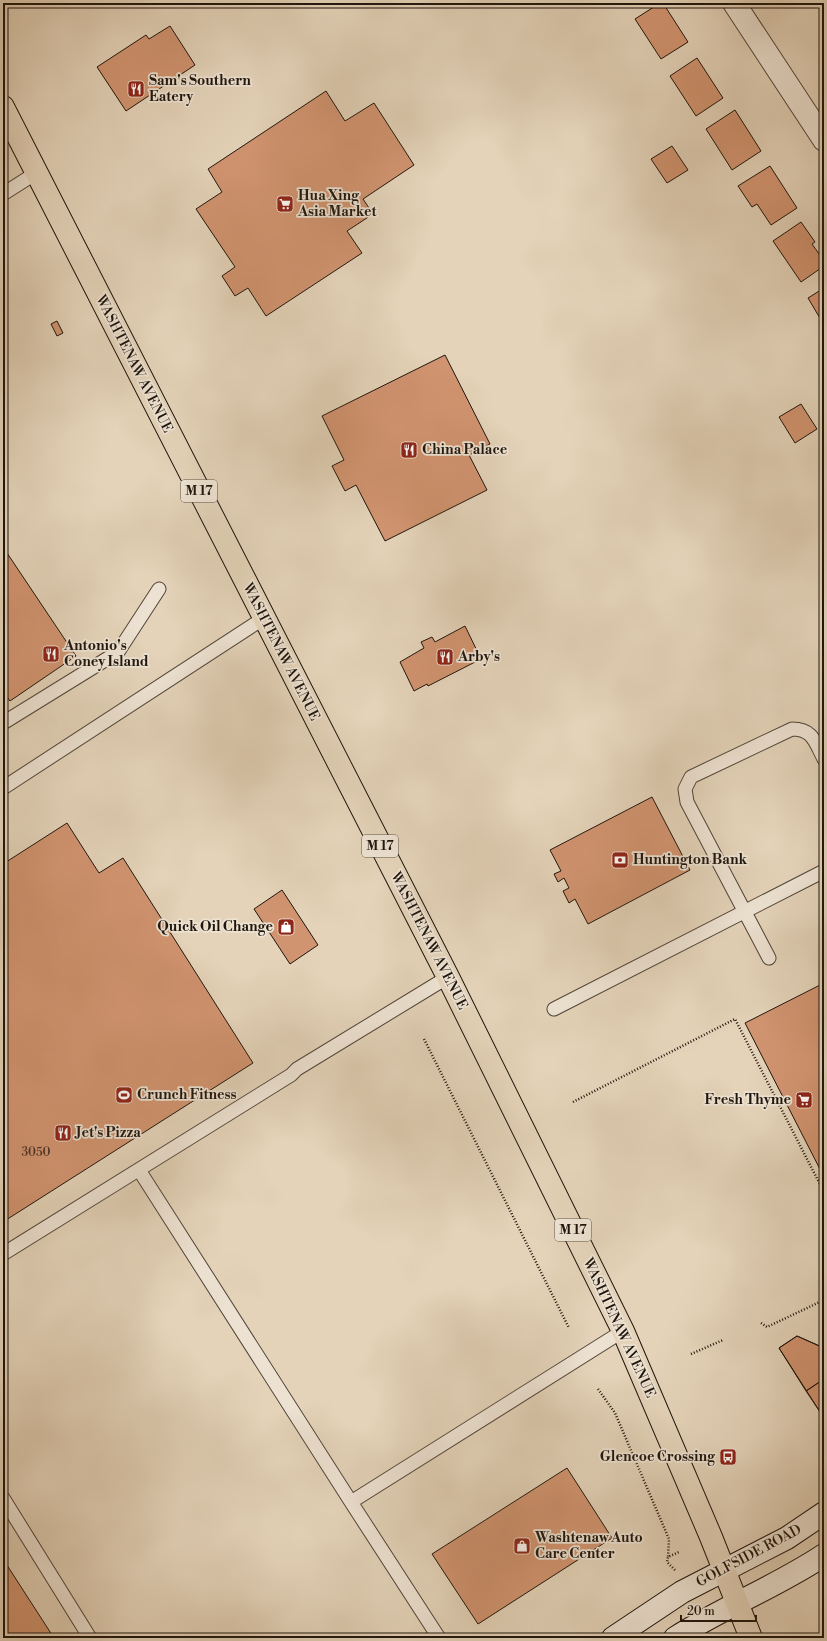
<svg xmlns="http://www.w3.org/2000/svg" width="827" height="1641" font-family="'Libre Bodoni',serif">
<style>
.building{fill:#d19470;stroke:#1e150d}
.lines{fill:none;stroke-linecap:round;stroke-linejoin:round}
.lane-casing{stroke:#504438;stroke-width:15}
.street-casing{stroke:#504438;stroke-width:24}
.secondary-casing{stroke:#1e150d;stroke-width:24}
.primary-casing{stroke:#1e150d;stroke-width:24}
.path{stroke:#1e150d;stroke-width:2.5;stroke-dasharray:1 2;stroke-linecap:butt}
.lane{stroke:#ede2d2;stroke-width:13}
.street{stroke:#ede2d2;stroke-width:22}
.secondary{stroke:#ede2d2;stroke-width:22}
.primary{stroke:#e4d3b9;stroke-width:22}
.labels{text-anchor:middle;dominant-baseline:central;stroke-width:3.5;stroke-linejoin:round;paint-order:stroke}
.number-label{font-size:12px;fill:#4b3526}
.shield{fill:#ede2d2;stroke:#5c5248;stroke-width:1}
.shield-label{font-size:13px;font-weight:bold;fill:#1e150d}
.poi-label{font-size:14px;font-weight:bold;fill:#1e150d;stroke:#ede2d2;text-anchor:start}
.street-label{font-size:14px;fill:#1e150d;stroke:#ede2d2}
</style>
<rect width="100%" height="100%" fill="#e4d3b9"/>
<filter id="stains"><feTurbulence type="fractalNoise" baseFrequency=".005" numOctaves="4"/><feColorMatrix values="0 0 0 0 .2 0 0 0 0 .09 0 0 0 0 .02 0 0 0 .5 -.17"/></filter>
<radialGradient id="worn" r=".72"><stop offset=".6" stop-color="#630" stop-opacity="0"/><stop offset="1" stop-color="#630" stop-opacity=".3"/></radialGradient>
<path class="building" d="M660,3H663L688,42L661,59L635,19Z
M170,26L195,65L126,111L97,67L146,35L149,39Z
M697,58L723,98L696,116L670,76Z
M326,91L345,121L374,103L414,165L363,199L373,214L347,231L362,253L266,316L248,288L235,296L222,276L235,267L196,209L222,192L208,169Z
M735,110L761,151L732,170L706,129Z
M672,146L688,170L667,183L651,159Z
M770,166L797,208L771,225L757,204L752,207L738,186Z
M801,222L815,242L812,244L824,261V266L801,282L773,241Z
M824,288V325L808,298Z
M57,321L63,333L57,336L51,324Z
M445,355L490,444L469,455L487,490L385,541L356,485L345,491L332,466L344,460L322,416Z
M801,404L817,429L795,443L779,417Z
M5,550L76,656L10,701L3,692V551Z
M465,626L481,659L428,686L427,684L414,691L400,662L424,648L421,642L432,637L435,642Z
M652,797L690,870L588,924L575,899L569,903L563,891L569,888L564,878L558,882L554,874L561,871L550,850Z
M67,823L99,873L123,858L253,1063L6,1220L3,1216V864Z
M282,890L318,945L290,964L254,909Z
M824,983V1177L745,1023Z
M797,1336L824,1348V1418L779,1348Z
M797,1336L824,1348V1379L806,1391L779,1348Z
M824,1379V1418L806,1391Z
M567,1468L612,1538L478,1624L432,1554Z
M3,1559L54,1638H3Z"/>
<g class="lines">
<g class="lane-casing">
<path id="lane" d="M3,194L36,173
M3,723L118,652L159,589
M3,788L264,618
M769,958L687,802L685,789L691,777L792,729C813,729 815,742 824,759
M554,1009L824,871
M139,1170L351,1502
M3,1254L291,1075L297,1069L448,977
M3,1498L90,1638
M439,1638L351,1502L623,1331"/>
</g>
<g class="street-casing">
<path id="street" d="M734,3L824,140"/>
</g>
<g class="secondary-casing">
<path id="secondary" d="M613,1638L682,1592L787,1538L824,1513
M675,1638C723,1607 776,1587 824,1555"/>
</g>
<g class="primary-casing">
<path id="primary" d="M3,107L448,977L623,1331L711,1537L751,1638"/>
</g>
<path class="path" d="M424,1039L569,1328
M573,1102L735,1019L824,1192
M761,1323L767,1327L824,1300
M691,1354L723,1340
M598,1389L615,1413L669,1539L668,1557
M675,1570L667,1562L668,1557L679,1552"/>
<use href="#lane" class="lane"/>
<use href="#street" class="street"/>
<use href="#secondary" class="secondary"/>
<use href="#primary" class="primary"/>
</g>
<defs>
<g id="restaurant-square" transform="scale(0.9)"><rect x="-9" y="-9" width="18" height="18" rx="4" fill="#8f2418" stroke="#ede2d2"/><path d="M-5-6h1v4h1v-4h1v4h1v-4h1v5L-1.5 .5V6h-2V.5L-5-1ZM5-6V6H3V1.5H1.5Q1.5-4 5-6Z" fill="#fff"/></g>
<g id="supermarket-square" transform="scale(0.9)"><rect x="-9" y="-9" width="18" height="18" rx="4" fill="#8f2418" stroke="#ede2d2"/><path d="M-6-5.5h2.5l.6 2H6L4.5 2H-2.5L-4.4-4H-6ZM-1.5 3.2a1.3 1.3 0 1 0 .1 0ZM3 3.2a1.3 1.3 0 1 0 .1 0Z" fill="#fff"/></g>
<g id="bank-square" transform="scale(0.9)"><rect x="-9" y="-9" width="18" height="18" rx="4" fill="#8f2418" stroke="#ede2d2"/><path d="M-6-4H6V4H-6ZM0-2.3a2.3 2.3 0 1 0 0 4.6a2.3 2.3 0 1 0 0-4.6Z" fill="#fff"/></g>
<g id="shop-square" transform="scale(0.9)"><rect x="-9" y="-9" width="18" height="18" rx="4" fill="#8f2418" stroke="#ede2d2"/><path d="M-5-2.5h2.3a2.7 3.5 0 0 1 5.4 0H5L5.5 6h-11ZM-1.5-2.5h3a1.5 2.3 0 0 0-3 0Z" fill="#fff"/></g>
<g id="stadium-square" transform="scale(0.9)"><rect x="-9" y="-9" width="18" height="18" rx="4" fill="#8f2418" stroke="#ede2d2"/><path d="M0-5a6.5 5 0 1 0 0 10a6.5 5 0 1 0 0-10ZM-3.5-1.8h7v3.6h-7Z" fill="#fff"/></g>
<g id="bus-square" transform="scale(0.9)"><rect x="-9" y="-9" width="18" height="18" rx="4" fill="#8f2418" stroke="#ede2d2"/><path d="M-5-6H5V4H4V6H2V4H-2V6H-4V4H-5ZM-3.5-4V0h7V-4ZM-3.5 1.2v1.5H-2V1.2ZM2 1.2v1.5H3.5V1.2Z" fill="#fff"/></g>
</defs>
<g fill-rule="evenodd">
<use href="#restaurant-square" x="136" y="89"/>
<use href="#supermarket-square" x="285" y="204"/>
<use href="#restaurant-square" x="409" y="450"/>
<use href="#restaurant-square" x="51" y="654"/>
<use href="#restaurant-square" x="445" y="657"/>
<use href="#bank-square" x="620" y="860"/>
<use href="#shop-square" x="286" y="927"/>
<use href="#stadium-square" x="124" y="1095"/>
<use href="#supermarket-square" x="804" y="1100"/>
<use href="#restaurant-square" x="63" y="1133"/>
<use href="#bus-square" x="728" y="1457"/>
<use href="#shop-square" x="522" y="1546"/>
</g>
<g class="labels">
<g class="number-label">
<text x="36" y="1152">3050</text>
</g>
<g class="shield">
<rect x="181" y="480" width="36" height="22" rx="3"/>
<rect x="362" y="835" width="36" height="22" rx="3"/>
<rect x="555" y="1219" width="36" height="22" rx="3"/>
</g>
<g class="shield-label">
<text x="199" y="491">M 17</text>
<text x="380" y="846">M 17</text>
<text x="573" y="1230">M 17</text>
</g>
<g class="poi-label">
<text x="149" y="81">Sam's Southern<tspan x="149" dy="16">Eatery</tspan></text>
<text x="298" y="196">Hua Xing<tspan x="298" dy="16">Asia Market</tspan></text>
<text x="422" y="450">China Palace</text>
<text x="64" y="646">Antonio's<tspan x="64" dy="16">Coney Island</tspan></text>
<text x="458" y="657">Arby's</text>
<text x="633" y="860">Huntington Bank</text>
<text x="273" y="927" text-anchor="end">Quick Oil Change</text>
<text x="137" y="1095">Crunch Fitness</text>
<text x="791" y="1100" text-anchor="end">Fresh Thyme</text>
<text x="76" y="1133">Jet's Pizza</text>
<text x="715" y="1457" text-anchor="end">Glencoe Crossing</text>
<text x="535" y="1538">Washtenaw Auto<tspan x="535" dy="16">Care Center</tspan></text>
</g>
<g class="street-label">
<text transform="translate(134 364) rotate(63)">WASHTENAW AVENUE</text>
<text transform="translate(281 652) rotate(63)">WASHTENAW AVENUE</text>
<text transform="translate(429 941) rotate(63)">WASHTENAW AVENUE</text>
<text transform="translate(619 1328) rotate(65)">WASHTENAW AVENUE</text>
<text transform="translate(749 1556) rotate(-28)">GOLFSIDE ROAD</text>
</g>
</g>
<rect width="827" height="1641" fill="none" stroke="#e4d3b9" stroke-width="16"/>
<rect x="4" y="4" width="819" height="1633" fill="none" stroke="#1e150d" stroke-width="2"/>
<rect x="8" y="8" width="811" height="1625" fill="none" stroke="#1e150d"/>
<path d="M681 1615v6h75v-6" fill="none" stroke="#1e150d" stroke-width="2"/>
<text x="687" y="1615" font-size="12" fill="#1e150d" stroke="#ede2d2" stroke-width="3" paint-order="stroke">20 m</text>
<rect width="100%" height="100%" filter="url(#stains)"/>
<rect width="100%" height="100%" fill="url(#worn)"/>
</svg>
